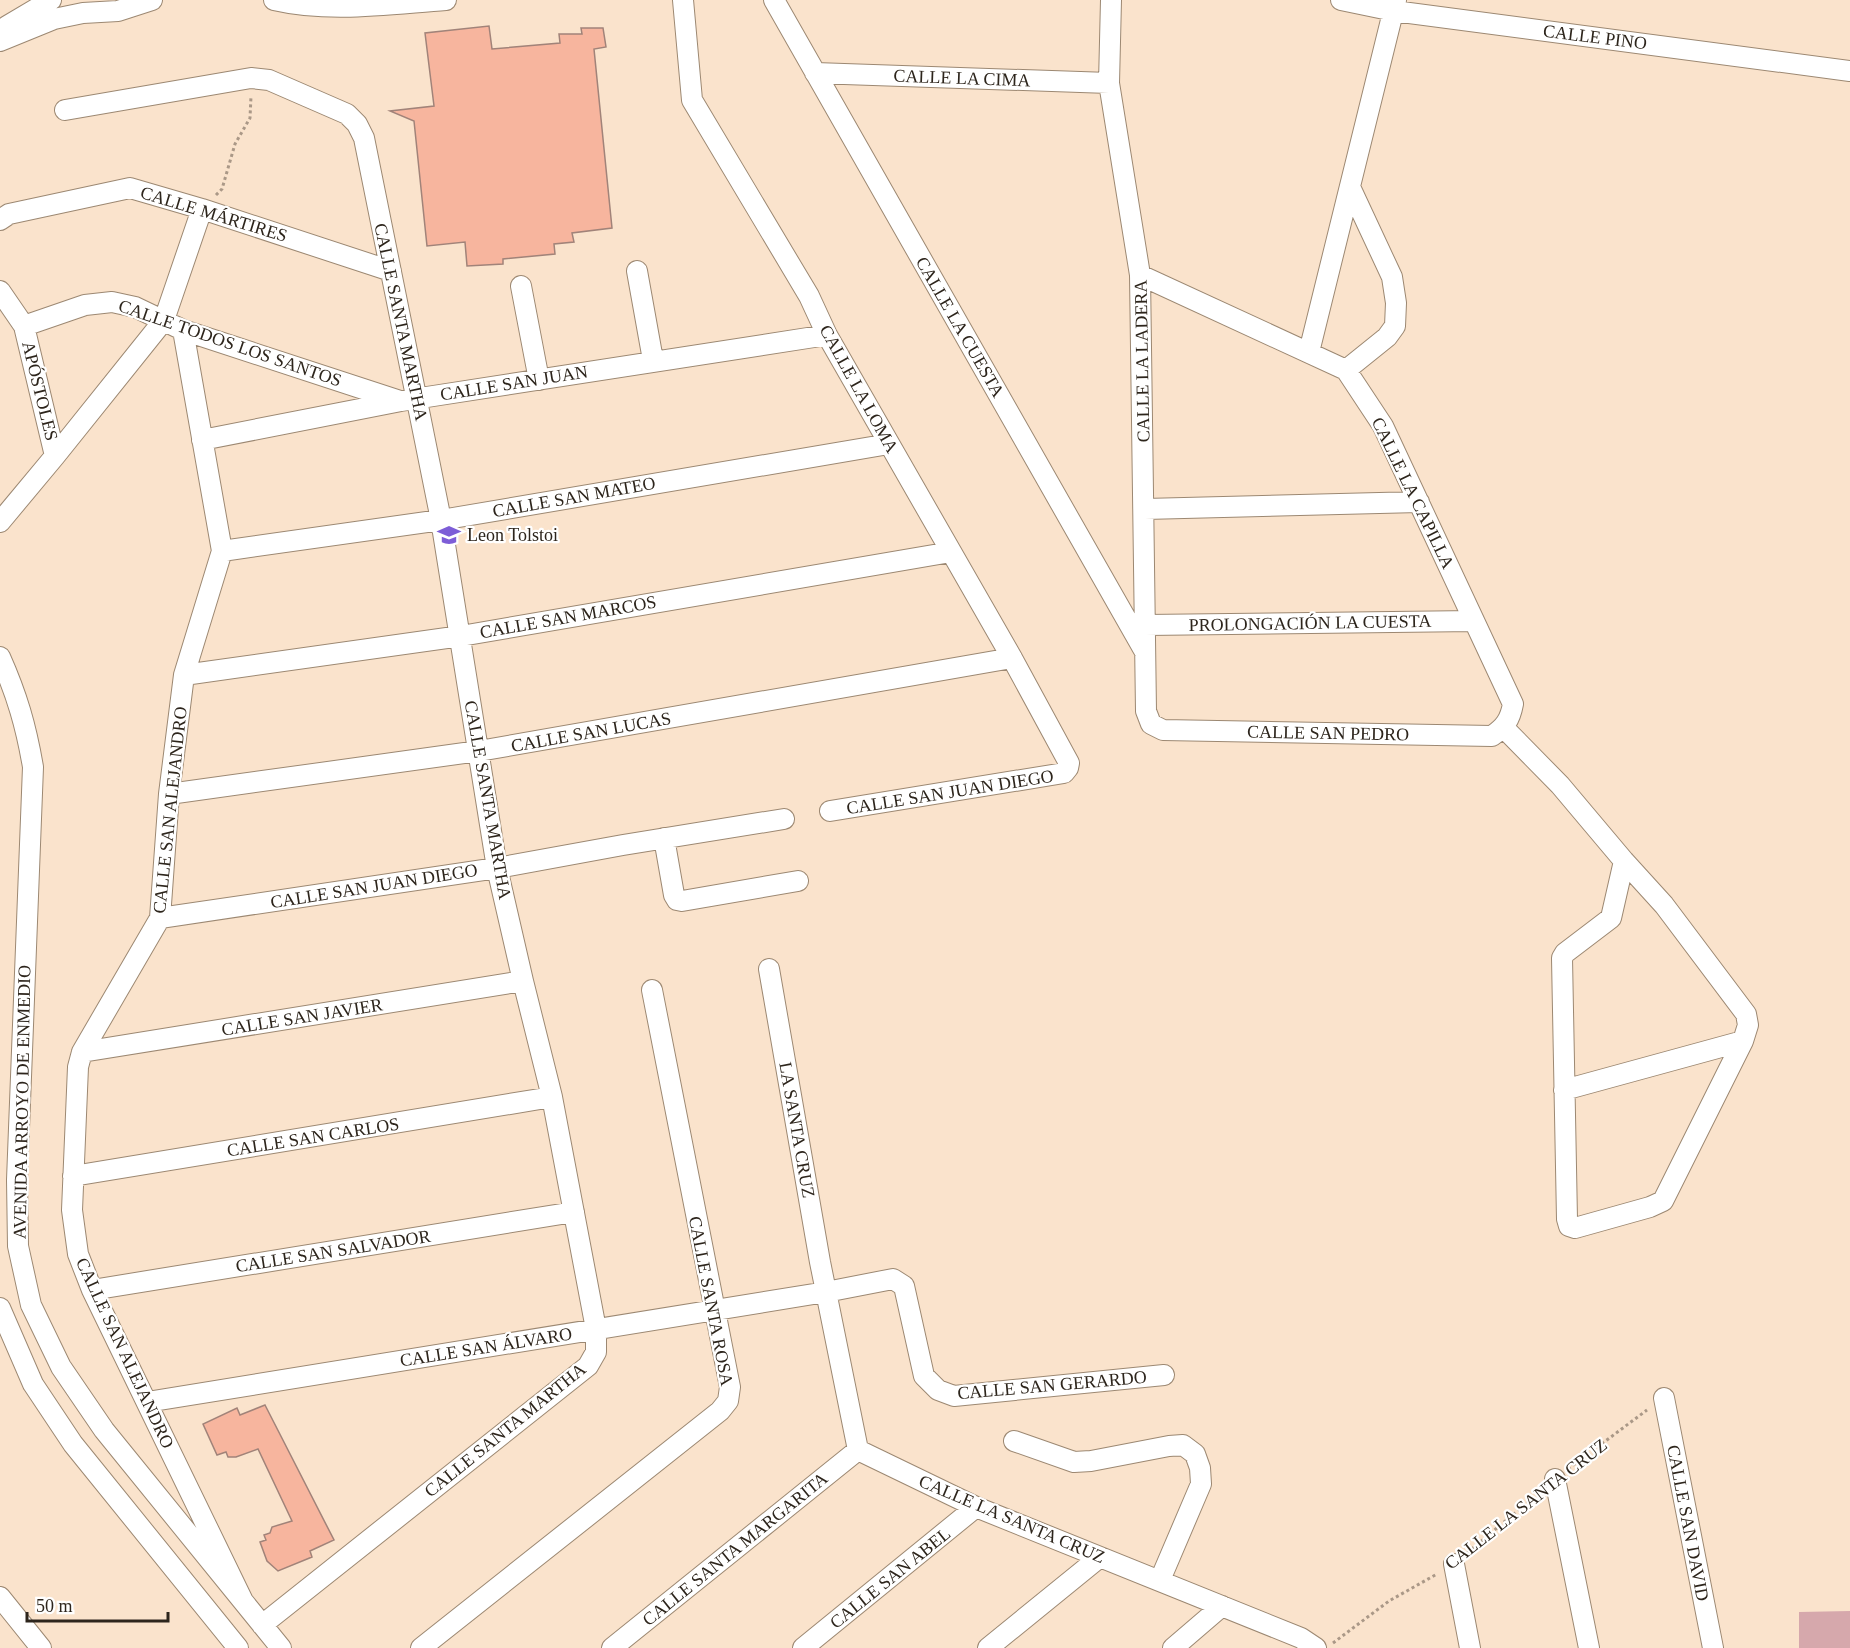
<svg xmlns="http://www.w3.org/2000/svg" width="1850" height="1648" font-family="Georgia,serif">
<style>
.green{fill:#d6a8ac}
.building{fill:#f7b59e;stroke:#a18379;stroke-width:1.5}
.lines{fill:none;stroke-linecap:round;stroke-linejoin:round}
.minor-casing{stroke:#9c8872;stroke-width:22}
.path{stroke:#aa9887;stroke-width:3;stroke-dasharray:3 3;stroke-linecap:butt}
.minor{stroke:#fff;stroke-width:20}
.labels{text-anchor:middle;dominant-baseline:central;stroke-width:4.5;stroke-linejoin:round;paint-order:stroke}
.street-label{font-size:18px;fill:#2d251c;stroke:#fff}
.poi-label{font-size:18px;fill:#2d251c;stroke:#fff;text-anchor:start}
</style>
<rect width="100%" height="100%" fill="#fae3cc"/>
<path class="green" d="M1850,1611V1648H1799V1612Z"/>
<path class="building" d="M489,26L492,49L560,43L559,34H582L581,28H603L606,47L594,49L612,228L572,233L574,242L554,244L555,254L503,259V264L467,266L465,242L427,246L414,121L390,111L434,106L425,33Z
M265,1405L334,1540L310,1551L312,1557L278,1571L267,1561L260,1542L266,1540L264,1535L270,1533L272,1527L292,1521L258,1449L236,1457H228L226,1452L217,1455L203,1424L237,1408L240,1415Z"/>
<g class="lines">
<g class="minor-casing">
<path id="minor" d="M274,0C330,13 389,4 446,0
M683,0L692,100L809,296L827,335L1012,658L1069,763L1068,768L1064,773L830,811
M774,0L1145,652
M1111,0L1109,83L1140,275L1146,711L1151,724L1163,730L1492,736C1505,727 1510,720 1513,704L1383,426L1346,370L1140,275
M1341,0L1394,11L1850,71
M7,26L51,0
M0,41L54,19L83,13L118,11L152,0
M815,73L1109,83
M65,110L251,78L269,80L347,114L357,124L364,138L441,520L497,868L523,981L552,1097L596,1329V1352L588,1366L262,1625
M0,220L9,214L130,188L202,209L391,271
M637,271L653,360
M521,286L539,380
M0,291L24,326L55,456
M24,326L85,305L112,302L135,307L183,330L400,401
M183,330L222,551L184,675L169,794L160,918L82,1052L78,1067L72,1210L78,1254L92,1290L243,1601
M1309,352L1396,0
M1346,370L1387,337L1395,326L1396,303L1392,277L1350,187
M202,440L401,401L827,335
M1145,509L1419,502
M0,522L55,456L164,320L202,209
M222,551L441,520L889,444
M1146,625L1474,621
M0,657C17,695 26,726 33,767L17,1180L18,1246L31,1305L61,1367L104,1430L281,1648
M184,675L461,636L951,552
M1504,728L1560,785L1624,861L1664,905L1746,1014L1748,1025L1743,1041L1564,1090
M169,794L479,751L1012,658
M664,838L674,895L677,900L682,901L798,881
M1624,861L1611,918L1565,953L1562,958L1567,1219L1569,1226L1575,1228L1650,1207L1663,1201L1743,1041
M160,918L497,868L623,845L784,819
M769,969L820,1262L858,1450
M82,1052L523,981
M73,1176L552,1097
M92,1290L574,1212
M0,1308L33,1384L73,1444L238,1648
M1664,1398L1713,1648
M147,1402L826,1292L893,1279L904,1286L924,1376L938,1390L954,1396L1164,1375
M1014,1441L1074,1462L1091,1461L1169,1446L1183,1445L1195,1454L1200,1468L1201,1484L1160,1580
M858,1450L976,1507L1301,1638L1316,1648
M1555,1479L1589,1648
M1454,1564L1470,1648
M0,1597L41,1648
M421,1648L720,1411L728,1401L730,1387L652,990
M612,1648L858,1450
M803,1648L976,1507
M988,1648L1100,1557
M1173,1648L1222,1606"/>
</g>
<path class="path" d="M216,195L222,189L235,144L250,118L251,96
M1568,1469L1647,1410
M1467,1553L1540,1492
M1333,1643L1389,1601L1437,1574"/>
<use href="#minor" class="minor"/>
</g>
<defs>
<g id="school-bare" transform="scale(1.8)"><path d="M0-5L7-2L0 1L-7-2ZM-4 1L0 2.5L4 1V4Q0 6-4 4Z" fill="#7d5dd7" stroke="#fff" stroke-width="2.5" paint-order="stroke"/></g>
</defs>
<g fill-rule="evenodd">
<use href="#school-bare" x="449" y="535"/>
</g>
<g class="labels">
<g class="street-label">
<text transform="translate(1595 37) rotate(7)">CALLE PINO</text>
<text transform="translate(962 78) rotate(2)">CALLE LA CIMA</text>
<text transform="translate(214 214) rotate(17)">CALLE MÁRTIRES</text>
<text transform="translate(401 322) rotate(78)">CALLE SANTA MARTHA</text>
<text transform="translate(960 327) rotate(60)">CALLE LA CUESTA</text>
<text transform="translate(230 343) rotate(19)">CALLE TODOS LOS SANTOS</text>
<text transform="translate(1142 361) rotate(-91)">CALLE LA LADERA</text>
<text transform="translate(514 383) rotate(-9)">CALLE SAN JUAN</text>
<text transform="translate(859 389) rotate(61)">CALLE LA LOMA</text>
<text transform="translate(40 391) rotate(76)">APÓSTOLES</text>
<text transform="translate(1413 493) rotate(64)">CALLE LA CAPILLA</text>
<text transform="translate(574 497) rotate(-10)">CALLE SAN MATEO</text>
<text transform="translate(568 617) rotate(-10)">CALLE SAN MARCOS</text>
<text transform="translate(1310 623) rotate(-1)">PROLONGACIÓN LA CUESTA</text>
<text transform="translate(591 732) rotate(-10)">CALLE SAN LUCAS</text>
<text transform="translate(1328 733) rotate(1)">CALLE SAN PEDRO</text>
<text transform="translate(950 792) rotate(-9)">CALLE SAN JUAN DIEGO</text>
<text transform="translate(488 800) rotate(80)">CALLE SANTA MARTHA</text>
<text transform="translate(170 810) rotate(-84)">CALLE SAN ALEJANDRO</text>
<text transform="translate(374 886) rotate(-9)">CALLE SAN JUAN DIEGO</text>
<text transform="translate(302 1017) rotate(-9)">CALLE SAN JAVIER</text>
<text transform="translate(22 1102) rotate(-89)">AVENIDA ARROYO DE ENMEDIO</text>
<text transform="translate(797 1130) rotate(80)">LA SANTA CRUZ</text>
<text transform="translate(313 1137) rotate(-9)">CALLE SAN CARLOS</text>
<text transform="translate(333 1251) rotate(-9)">CALLE SAN SALVADOR</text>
<text transform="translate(711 1301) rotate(79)">CALLE SANTA ROSA</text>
<text transform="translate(486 1347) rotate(-9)">CALLE SAN ÁLVARO</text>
<text transform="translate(125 1353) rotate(65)">CALLE SAN ALEJANDRO</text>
<text transform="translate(1052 1385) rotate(-5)">CALLE SAN GERARDO</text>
<text transform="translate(505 1430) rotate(-39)">CALLE SANTA MARTHA</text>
<text transform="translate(1526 1504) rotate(-38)">CALLE LA SANTA CRUZ</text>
<text transform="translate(1012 1519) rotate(23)">CALLE LA SANTA CRUZ</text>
<text transform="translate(1688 1523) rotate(79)">CALLE SAN DAVID</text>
<text transform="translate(735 1549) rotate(-39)">CALLE SANTA MARGARITA</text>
<text transform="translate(890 1578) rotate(-39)">CALLE SAN ABEL</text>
</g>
<g class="poi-label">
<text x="467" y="535">Leon Tolstoi</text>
</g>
</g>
<path d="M27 1612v9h141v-9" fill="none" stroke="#2d251c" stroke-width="3"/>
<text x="36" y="1612" font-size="18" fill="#2d251c" stroke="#ffffff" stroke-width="4.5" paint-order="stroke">50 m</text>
</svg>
